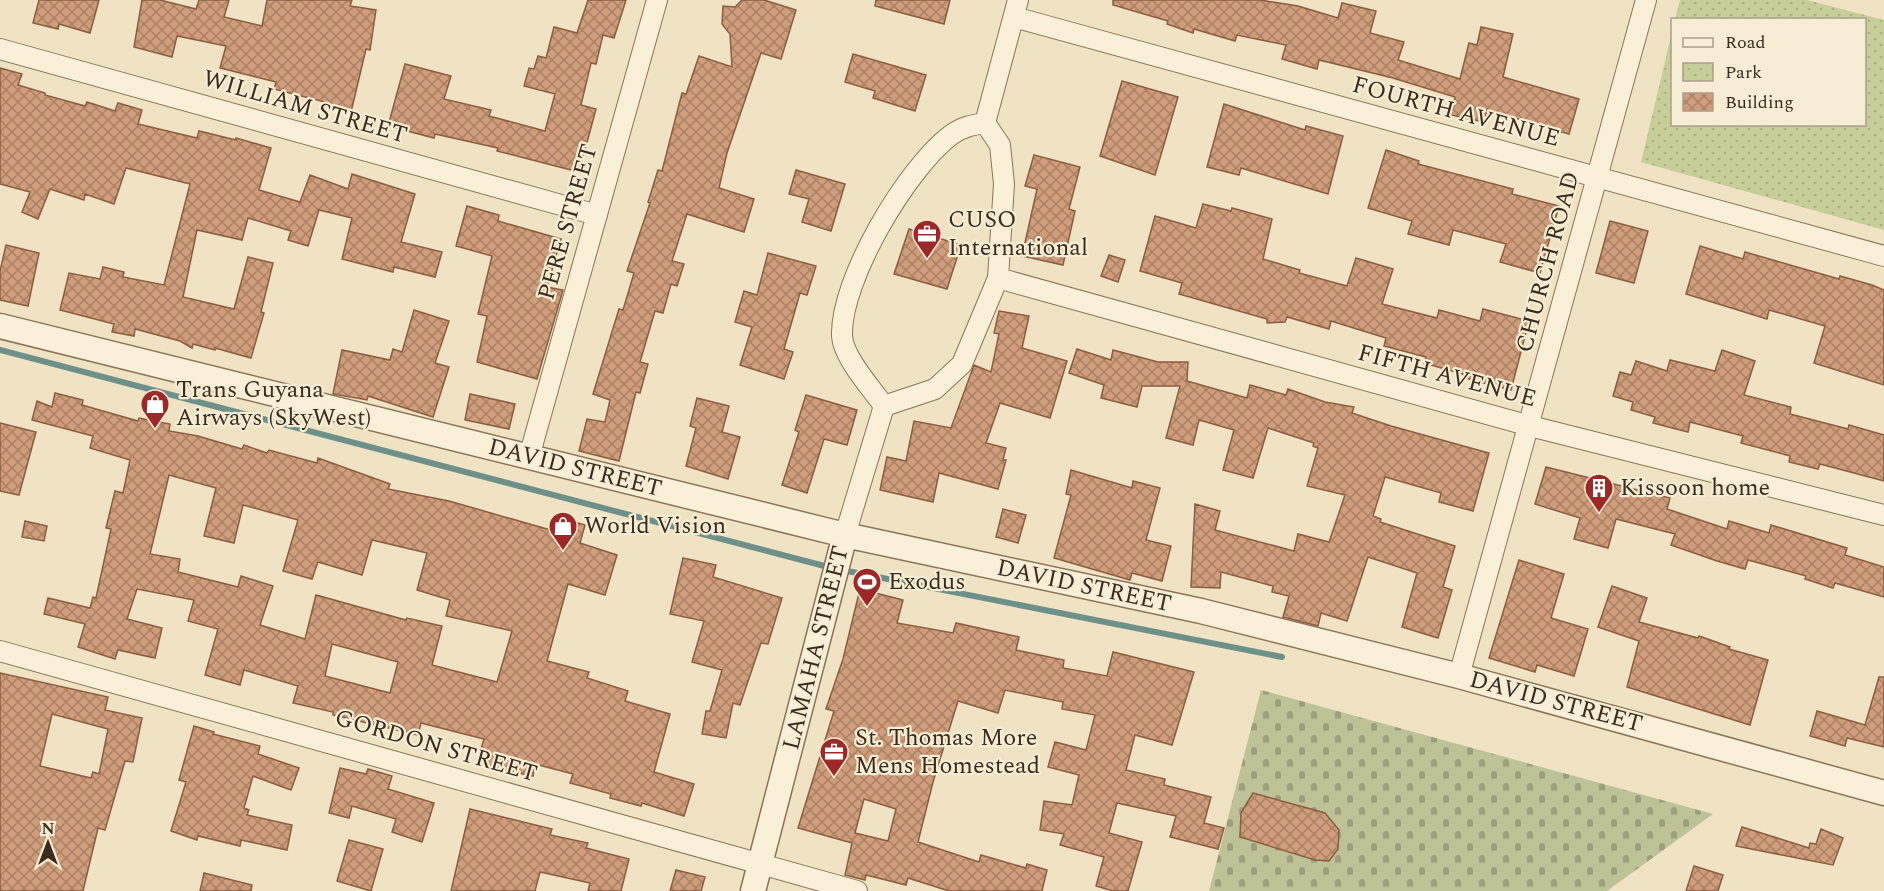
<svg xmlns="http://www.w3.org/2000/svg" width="1884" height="891" font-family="Spectral,serif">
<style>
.cemetery{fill:url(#cemetery-stones)}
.park{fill:url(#park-dots)}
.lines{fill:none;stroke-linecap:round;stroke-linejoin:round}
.stream{stroke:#6c9188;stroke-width:6}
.building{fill:url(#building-cross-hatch);stroke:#8b5e3f;stroke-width:1.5;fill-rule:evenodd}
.minor-casing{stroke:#8b745a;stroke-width:22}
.tertiary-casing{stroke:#8b745a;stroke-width:27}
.minor{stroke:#faf0d8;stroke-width:20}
.tertiary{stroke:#faf0d8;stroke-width:24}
.labels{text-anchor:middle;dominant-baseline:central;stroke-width:4.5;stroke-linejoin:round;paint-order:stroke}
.street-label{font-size:24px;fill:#3a2c1e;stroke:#f7edd4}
.poi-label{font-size:24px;fill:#3a2c1e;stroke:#f7edd4;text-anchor:start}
</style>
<defs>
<pattern id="cemetery-stones" width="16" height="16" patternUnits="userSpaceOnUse" patternTransform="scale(1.5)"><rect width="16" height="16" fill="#bdc397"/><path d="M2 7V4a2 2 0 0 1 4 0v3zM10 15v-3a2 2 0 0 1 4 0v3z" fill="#9b9f7b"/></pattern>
<pattern id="park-dots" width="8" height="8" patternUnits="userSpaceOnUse" patternTransform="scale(1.5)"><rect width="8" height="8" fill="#c7ce97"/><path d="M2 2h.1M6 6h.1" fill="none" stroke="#acb182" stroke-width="1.8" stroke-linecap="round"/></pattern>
<pattern id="building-cross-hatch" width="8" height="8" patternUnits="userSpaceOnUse" patternTransform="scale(1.5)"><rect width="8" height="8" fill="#cf9d79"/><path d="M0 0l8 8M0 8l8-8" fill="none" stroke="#a98063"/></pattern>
</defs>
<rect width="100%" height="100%" fill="#f0e3c4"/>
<path class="cemetery" d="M1261,690L1713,814L1607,891H1209Z"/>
<path class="park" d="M1680,0H1807L1884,20V230L1641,162L1672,32V124H1864V20L1675,19Z"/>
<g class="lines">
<path class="stream" d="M0,350L832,568
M842,570L1282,657"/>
</g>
<path class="building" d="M39,0H99L90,33L59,24L58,29L33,23Z
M142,0H160L196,9L199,0H229L224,17L262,26L267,0H352L350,6L376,10L370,50L366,49L351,112L324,106L325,102L274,89L276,82L220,68L226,46L177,36L172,57L134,47Z
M588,0H626L614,38L603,35L596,64L591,63L581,105L596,109L579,172L497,151L498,148L435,134L434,138L388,126L405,64L451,76L444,99L491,110L489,116L545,131L555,94L524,86L529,68L534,69L538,56L546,58L554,27L577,33Z
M742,0H764L796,10L781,59L761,53L727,153L719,188L754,199L744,232L687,214L672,261L684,264L677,286L671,284L663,313L655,311L640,362L648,364L640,393L636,392L619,461L579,451L587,419L605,422L610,400L593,394L619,309L623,310L634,273L627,271L650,203L648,202L658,170L662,171L682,93L686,94L699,56L732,67L730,34L722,24L723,6L735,7Z
M876,0H950L944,24L875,6Z
M1113,0H1260L1298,6L1338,18L1342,3L1376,11L1370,33L1404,42L1398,60L1460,79L1469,43L1477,45L1481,27L1513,34L1503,77L1579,99L1569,134L1487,110L1484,122L1451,115L1455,97L1393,78L1319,60L1317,69L1282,59L1286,45L1237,35L1235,41L1194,29L1193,33L1167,24L1168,21L1113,5Z
M853,54L926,75L915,111L873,98L875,91L845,82Z
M0,68L22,74L18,85L45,93V95L85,106L87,102L115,111L118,103L142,110L138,124L197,138L199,131L236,140V138L271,148L259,190L300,202L310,175L348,189L352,174L415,194L401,242L442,252L435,277L394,267L393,272L342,259L352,218L319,210L308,246L288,240L291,231L248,218L242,240L197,230L183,297L234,309L248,257L273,263L261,312L264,313L251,358L215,348V350L193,344L192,348L180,341L135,329L134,336L112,332L114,324L60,310L69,273L100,279L103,267L124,272L123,277L164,285L190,184L126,168L114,204L85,194L84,200L50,189L38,219L22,212L30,192L0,184Z
M1122,81L1178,97L1155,175L1100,156Z
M1224,104L1305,130L1306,126L1343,136L1328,194L1241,168L1239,175L1207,167Z
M1386,150L1419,161L1418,164L1513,189L1512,194L1559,206L1540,273L1500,262L1506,244L1453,230L1449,245L1408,234L1412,221L1368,208Z
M1034,155L1080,167L1069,209L1075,211L1063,265L1022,256L1037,189L1025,186Z
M796,170L845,184L831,231L802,222L809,199L789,194Z
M1203,204L1231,211L1232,208L1272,219L1263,259L1300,270L1299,273L1347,286L1356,258L1393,269L1382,304L1437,318L1439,310L1480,321L1483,309L1529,321L1511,390L1465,378L1466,375L1424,363L1426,357L1384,346L1386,338L1331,321L1329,329L1287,317L1285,322L1267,323V319L1179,294L1182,283L1140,271L1155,216L1196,228Z
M467,206L499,215L498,221L561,239L547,287L563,290L537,379L477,362L487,316L478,314L492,256L456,246Z
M1610,221L1648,231L1634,283L1596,273Z
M909,229L961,245L947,289L894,274Z
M6,245L39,253L28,306L0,300V271Z
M1700,246L1743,259L1745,252L1839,279L1840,276L1872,285L1884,290V385L1814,363L1825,326L1769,310L1767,319L1686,294Z
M768,253L816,266L807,295L800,293L784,349L793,352L784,379L740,365L752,327L735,322L744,291L757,295Z
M1109,255L1125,260L1118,282L1101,276Z
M414,310L449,321L435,363L449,367L433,417L368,396L367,400L333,394L342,350L390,360L393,349L402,352Z
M999,311L1029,316L1022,348L1067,361L1050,418L1000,403L986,443L1006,448L1003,460H1006L998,489L939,473L933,502L880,490L887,457L906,461L914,421L951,428L974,365L991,372L999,334L994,333Z
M1077,349L1111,360L1113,350L1158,362H1188L1187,381L1247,398L1250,385L1286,395L1288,389L1325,402L1354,407L1352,413L1391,426L1489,453L1473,511L1439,502L1441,493L1385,477L1373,516L1381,519L1380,522L1455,546L1443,587L1452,590L1438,638L1402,627L1417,573L1368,557L1347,621L1321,613L1318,626L1283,617L1289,596L1272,592L1273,586L1221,572L1220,588L1191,587L1195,504L1220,511L1215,530L1294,551L1298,534L1329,542L1345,495L1307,486L1318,448L1313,446L1314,443L1268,428L1253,478L1223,470L1234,430L1199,420L1193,445L1166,438L1180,386H1142L1137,407L1101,398L1104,385L1069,373Z
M1722,350L1755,361L1744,395L1791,407L1790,414L1848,429L1849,425L1884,435V481L1820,464L1818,469L1789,462L1790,456L1741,443L1743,436L1690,422L1688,432L1653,423L1655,417L1631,410L1633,402L1613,396L1620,372L1631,375L1636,361L1667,371L1670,360L1715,371Z
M55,393L83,400L82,405L138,421L139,418L170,424L169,431L198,436L242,449L244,445L267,453L269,450L317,463L318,458L390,484L388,489L449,501L554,531L558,517L585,525L580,543L617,555L605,595L568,584L547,661L589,672L587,678L628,691L625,701L670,714L654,772L694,784L684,816L642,803L641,806L610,798L611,794L570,783L573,774L535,764L533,776L476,764L484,739L421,723L418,735L333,715V712L293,703L298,686L244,670L240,685L205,675L218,629L188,621L194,600L137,589L127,619L162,628L155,658L118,650L115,659L78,647L85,624L44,614L48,598L90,608L93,597L96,598L111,529L106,528L115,491L123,493L130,460L90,448L93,436L32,420L37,401L52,407ZM169,475L216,488L204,536L234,543L243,505L298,520L283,571L312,579L318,562L362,575L372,540L427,553L417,590L450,600L446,616L512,631L497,682L432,665L442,626L407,618L406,620L316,595L305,639L260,625L273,586L241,576L238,587L178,572L180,559L150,554ZM332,644L398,662L390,693L325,676Z
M470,394L515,404L509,429L465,420Z
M806,395L857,410L847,445L824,439L807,493L782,485L799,432L795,430Z
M697,398L729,406L722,432L740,437L728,479L686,466L696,428L690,426Z
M0,423L36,432L19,495L0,491Z
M1546,467L1670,498L1667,509L1727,529L1729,521L1769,533L1771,525L1847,548L1845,555L1884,567V597L1835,583L1833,588L1805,579L1806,576L1748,560L1745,569L1717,561L1671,545L1675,534L1616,519L1608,548L1574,539L1580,518L1535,504Z
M1071,470L1132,488L1133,481L1160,488L1146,540L1171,546L1162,581L1132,573L1130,580L1054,558L1071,495L1066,494Z
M1003,509L1026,515L1018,543L996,537Z
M25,521L47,526L44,541L22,537Z
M683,558L716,565L713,577L782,598L768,644L761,643L740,705L733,703L726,738L702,734L706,711H710L722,670L692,662L704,621L670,614Z
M1519,560L1564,574L1551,618L1588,629L1574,676L1537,665L1535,672L1489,658Z
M1612,586L1647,598L1639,622L1698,638L1699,636L1730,647L1729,649L1768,660L1750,725L1627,687L1639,641L1598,627Z
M860,589L903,600L897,623L953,633L956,623L1019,637L1016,650L1064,660L1063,668L1107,676L1113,652L1194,672L1172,745L1135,735L1126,770L1165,779L1164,785L1211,797L1204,823L1224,828L1218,849L1170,837L1176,816L1117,803L1109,833L1142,842L1128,891H1113L1096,886L1104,857L1060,845L1064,834L1040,830L1044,801L1072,805L1079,775L1048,767L1055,742L1086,750L1095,715L1062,709L1063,702L1005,690L998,713L958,701L933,782L918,842L979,862L981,855L1026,868L1027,864L1047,870L1042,891H949L908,878L906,885L866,875L865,880L845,875L852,843L798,828L834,711L826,709L843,659ZM864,799L896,809L888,841L855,833Z
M0,673L108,697L105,710L142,718L133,762L125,761L105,830L98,828L83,891H0ZM52,714L108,729L99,774L93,772L91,778L40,766Z
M1879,677H1884V747L1847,738L1845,746L1810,736L1817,711L1865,725Z
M194,726L214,732L213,734L260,746L258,754L299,768L291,790L253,776L244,808L249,810L247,815L292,825L287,850L241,840L240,846L198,836L197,840L171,831L186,782L179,780Z
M340,768L366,774L368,769L392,776L388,789L434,803L422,842L392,832L396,819L352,806L349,818L329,813Z
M1253,793L1325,813L1339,830L1338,849L1329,861L1315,860L1240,837L1241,813Z
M470,809L552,829L550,835L588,843L586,848L629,859L621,891H588L590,883L540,872L535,891H451Z
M1742,827L1809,848L1810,843L1816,844L1821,829L1843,838L1833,865L1736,846Z
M349,840L383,849L371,891L337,881Z
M1694,866L1723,875L1718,891H1686Z
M676,870L705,877L701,891H670Z
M204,873L252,885L251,891H200Z"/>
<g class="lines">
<g class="minor-casing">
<path id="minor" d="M1014,17L1884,256
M0,49L597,215
M985,123L1018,0
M998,278L1530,426L1884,515
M884,406C872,389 843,357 842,336C840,280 907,168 951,135C962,127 972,125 985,123
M884,406L935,389L962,364L998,278L1004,184L1000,145L985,123
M529,457L657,0
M845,535L884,406
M0,651L857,891
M1459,676L1646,0"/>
</g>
<g class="tertiary-casing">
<path id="tertiary" d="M0,326L845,535L1201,611L1459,676L1884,793
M753,891L845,535"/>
</g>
<use href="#minor" class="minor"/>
<use href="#tertiary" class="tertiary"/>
</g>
<defs>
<g id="office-pin" transform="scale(1.5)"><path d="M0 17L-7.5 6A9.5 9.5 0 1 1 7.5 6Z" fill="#9c2828" stroke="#f7edd4"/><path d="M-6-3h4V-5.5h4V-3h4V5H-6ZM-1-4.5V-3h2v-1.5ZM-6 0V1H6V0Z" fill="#fff"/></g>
<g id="shop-pin" transform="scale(1.5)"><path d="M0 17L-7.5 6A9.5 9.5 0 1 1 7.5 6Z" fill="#9c2828" stroke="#f7edd4"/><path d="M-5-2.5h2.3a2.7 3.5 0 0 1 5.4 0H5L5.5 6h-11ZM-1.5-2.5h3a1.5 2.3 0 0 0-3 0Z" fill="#fff"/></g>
<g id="building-pin" transform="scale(1.5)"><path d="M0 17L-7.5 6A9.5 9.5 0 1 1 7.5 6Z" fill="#9c2828" stroke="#f7edd4"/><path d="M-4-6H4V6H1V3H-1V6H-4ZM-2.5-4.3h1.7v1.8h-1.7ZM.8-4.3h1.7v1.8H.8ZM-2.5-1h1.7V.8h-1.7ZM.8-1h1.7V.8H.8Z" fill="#fff"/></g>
<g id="stadium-pin" transform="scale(1.5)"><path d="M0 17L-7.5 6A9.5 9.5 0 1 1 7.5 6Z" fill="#9c2828" stroke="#f7edd4"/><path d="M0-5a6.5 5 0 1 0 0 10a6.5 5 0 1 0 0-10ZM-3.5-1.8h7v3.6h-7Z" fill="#fff"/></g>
</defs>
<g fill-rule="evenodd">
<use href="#office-pin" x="927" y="234"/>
<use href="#shop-pin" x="155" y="404"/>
<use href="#building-pin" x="1599" y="488"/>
<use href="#shop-pin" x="563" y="526"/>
<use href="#stadium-pin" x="867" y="582"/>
<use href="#office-pin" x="834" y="752"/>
</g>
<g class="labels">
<g class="street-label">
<text transform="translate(305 107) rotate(16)">WILLIAM STREET</text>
<text transform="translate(1456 112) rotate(15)">FOURTH AVENUE</text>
<text transform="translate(568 222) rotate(-74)">PERE STREET</text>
<text transform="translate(1548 262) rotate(-75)">CHURCH ROAD</text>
<text transform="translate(1447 376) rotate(15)">FIFTH AVENUE</text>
<text transform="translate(575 468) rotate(14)">DAVID STREET</text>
<text transform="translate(1084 586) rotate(12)">DAVID STREET</text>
<text transform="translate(816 648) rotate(-76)">LAMAHA STREET</text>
<text transform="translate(1556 702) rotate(15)">DAVID STREET</text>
<text transform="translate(436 746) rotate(16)">GORDON STREET</text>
</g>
<g class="poi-label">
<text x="948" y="220">CUSO<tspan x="948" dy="28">International</tspan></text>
<text x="176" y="390">Trans Guyana<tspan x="176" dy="28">Airways (SkyWest)</tspan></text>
<text x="1620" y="488">Kissoon home</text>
<text x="584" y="526">World Vision</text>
<text x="888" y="582">Exodus</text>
<text x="855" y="738">St. Thomas More<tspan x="855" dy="28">Mens Homestead</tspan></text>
</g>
</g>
<rect x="1671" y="18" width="195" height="108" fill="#f7edd4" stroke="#aba08b" stroke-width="1.5"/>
<rect x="1683" y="38" width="30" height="9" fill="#faf0d8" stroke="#aba08b" stroke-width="1.5"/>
<text x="1725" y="48" font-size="18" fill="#3a2c1e">Road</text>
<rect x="1683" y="63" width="30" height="18" fill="url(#park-dots)" stroke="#aba08b" stroke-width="1.5"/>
<text x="1725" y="78" font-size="18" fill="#3a2c1e">Park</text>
<rect x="1683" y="93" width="30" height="18" fill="url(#building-cross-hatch)" stroke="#aba08b" stroke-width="1.5"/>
<text x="1725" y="108" font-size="18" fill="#3a2c1e">Building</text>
<g transform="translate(48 843)" stroke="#f7edd4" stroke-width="4.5" paint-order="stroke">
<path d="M0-4.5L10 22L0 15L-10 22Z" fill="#3a2c1e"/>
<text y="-9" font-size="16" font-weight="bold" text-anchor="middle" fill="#3a2c1e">N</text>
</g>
</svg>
